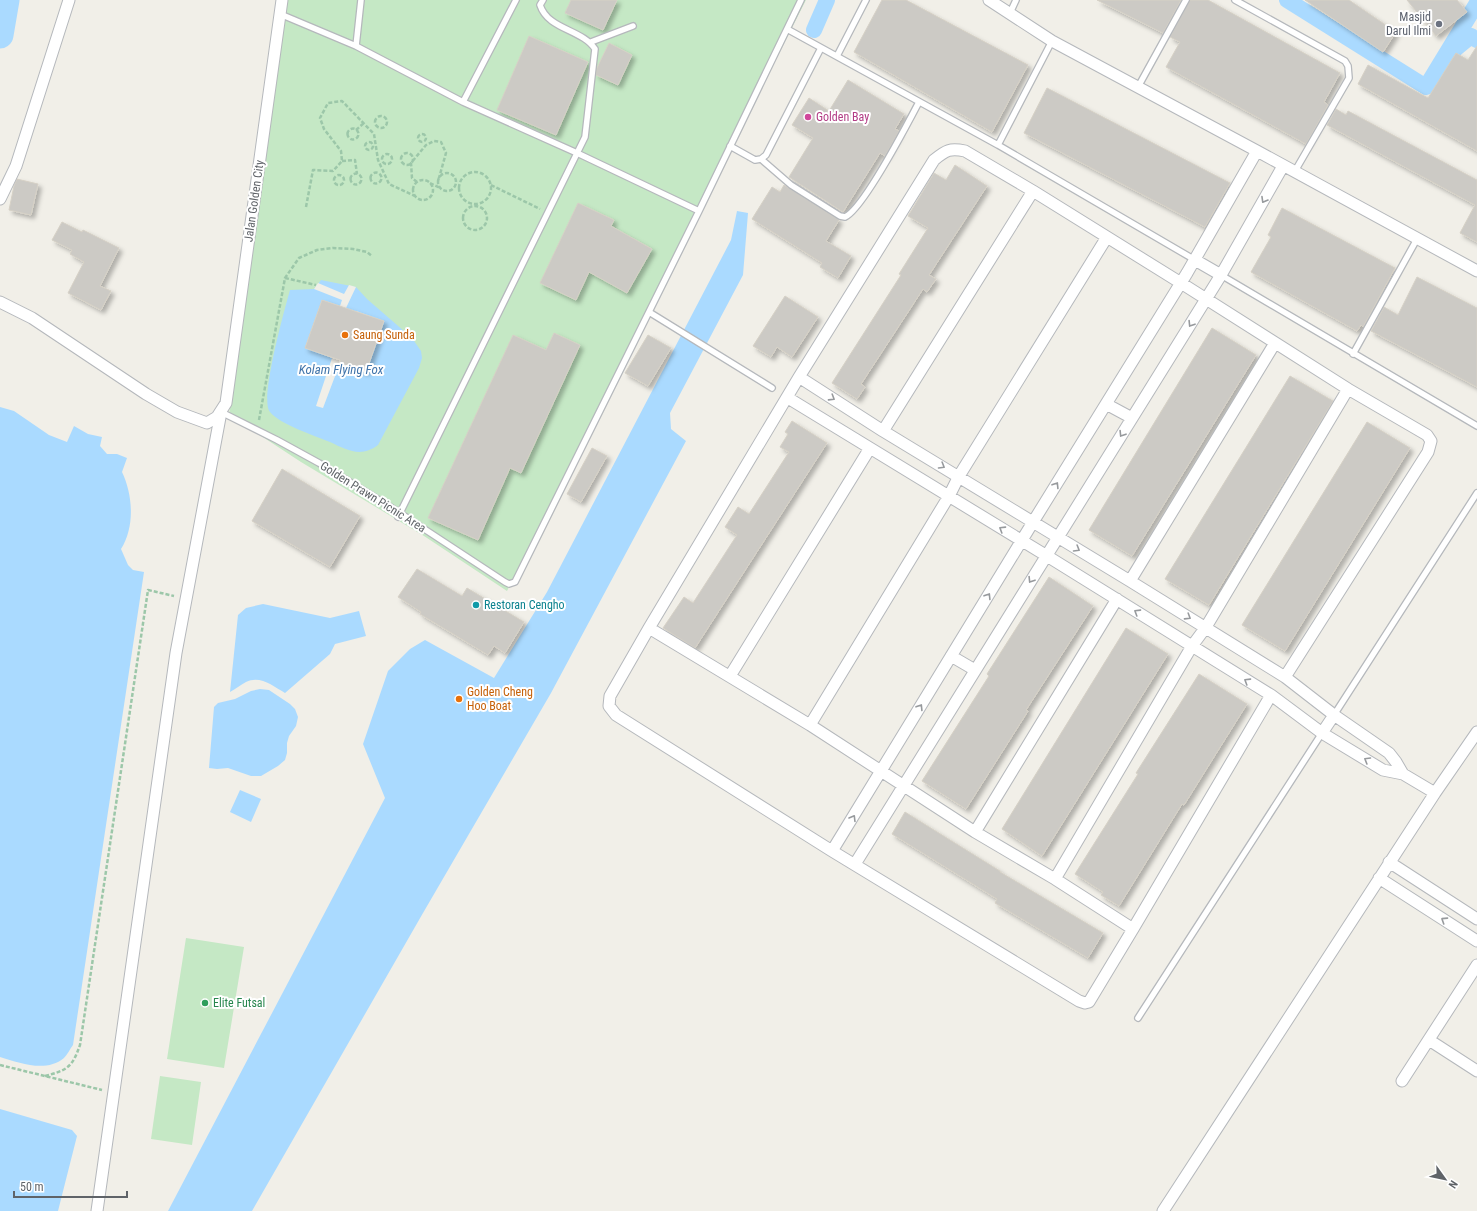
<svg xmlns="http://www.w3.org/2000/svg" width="1477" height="1211" font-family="'Roboto Condensed',sans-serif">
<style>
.green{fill:#c5e8c5}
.water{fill:#aadaff}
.pier{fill:#f1efe8}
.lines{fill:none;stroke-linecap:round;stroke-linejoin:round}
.canal{stroke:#aadaff;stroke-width:16}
.river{stroke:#aadaff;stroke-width:27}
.building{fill:#cccac5;stroke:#d6d1c6;filter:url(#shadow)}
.service-casing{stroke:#b5b8bc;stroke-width:8}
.minor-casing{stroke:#b5b8bc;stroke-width:13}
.path{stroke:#9cc7a9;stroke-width:2.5;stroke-dasharray:4 2;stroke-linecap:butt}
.service{stroke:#fff;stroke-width:5.5}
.minor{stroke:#fff;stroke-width:11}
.oneway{stroke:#979a9d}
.worship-dot{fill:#6b7280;stroke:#fff;stroke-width:1.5}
.hotel-dot{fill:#d1479c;stroke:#fff;stroke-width:1.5}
.food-dot{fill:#e8710a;stroke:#fff;stroke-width:1.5}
.culture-dot{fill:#0f9aa8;stroke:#fff;stroke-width:1.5}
.leisure-dot{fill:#2e9e5b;stroke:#fff;stroke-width:1.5}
.labels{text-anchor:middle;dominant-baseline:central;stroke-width:4;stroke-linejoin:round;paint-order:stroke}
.worship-label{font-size:12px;fill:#5b616d;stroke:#fff;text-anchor:end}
.hotel-label{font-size:12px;fill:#b23c85;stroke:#fff;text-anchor:start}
.street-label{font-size:12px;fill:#5f6368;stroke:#fff}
.food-label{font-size:12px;fill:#c56008;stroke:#fff;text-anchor:start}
.culture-label{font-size:12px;fill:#0d838f;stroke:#fff;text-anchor:start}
.leisure-label{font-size:12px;fill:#27864d;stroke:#fff;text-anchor:start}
.water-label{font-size:13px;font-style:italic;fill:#4174aa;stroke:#fff}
</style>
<defs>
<filter id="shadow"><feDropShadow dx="3.5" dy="3.5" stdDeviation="2" flood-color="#0004"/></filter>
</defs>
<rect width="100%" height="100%" fill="#f1efe8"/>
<path class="green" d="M285,0H806L507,591L424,536L301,462L229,415Z
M186,938L244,947L224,1068L167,1059Z
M160,1076L201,1082L192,1145L151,1139Z"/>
<path class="water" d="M737,211L748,213L743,275L670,413L671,429L686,441L551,693L423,913L252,1211H168L385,798L363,744L388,671L410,649L425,640L494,678L547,592L731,240Z
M321,280L356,287L367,299L412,338L421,351L422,358L419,368L378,445C361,458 347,450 330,442C313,435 281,425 270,412C259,401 285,308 290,290L314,289Z
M0,407L14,411L49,435L67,442L74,426L88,434L102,437L100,446L107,454H117L127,458L122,472C133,495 135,527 121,549L128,565L133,570L144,572L73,1045C70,1049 67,1055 64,1058C46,1073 20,1063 0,1057Z
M263,604L330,618L359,611L366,636L335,644L330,654L285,693C273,686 260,675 246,682C240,685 236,689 230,692L238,615L246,608Z
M260,689L269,690L290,704L295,709L298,717L296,726L289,736L287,743V753L285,760L278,766L261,776H251L228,768L217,769L209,768L214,707L218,703L235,699L251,691Z
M240,790L261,799L251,822L230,812Z
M0,1109L72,1130L77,1136L58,1211H0Z"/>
<path class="pier" d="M318,283L344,294L349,285L356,287L346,308L349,330L356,311L384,321L366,372L340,363L323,408L316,406L332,358L305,348L322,300L340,306L342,300L314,289Z"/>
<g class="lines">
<path class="canal" d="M1287,0L1426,87
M1477,3L1426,87L1454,50L1471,36L1477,40
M814,30L827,0"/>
<path class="river" d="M0,35L6,0"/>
</g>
<path class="building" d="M571,0H617L603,30L565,13Z
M882,0H906L1028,65L992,132L854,52Z
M1097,0H1181L1163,33Z
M1190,0H1208L1340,73L1324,102L1328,105L1306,144L1166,67L1180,42L1170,37Z
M1305,0H1349L1396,32L1383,52Z
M1407,0H1457L1467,12L1436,36Z
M529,36L588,62L556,135L497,110Z
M609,43L632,55L618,85L596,75L597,68Z
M1477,46V151L1358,84L1368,65L1428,98L1456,53L1468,60Z
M848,80L904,114L895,129L899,131L885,156L880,153L843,212L789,177L813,138L792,125L809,98L829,111Z
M1047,88L1230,183L1205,227L1024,133Z
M1336,109L1346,115L1348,111L1477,180V242L1460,233L1475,205L1327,125Z
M955,165L987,186L929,275L936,279L927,292L923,289L861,384L865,387L857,399L832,383L901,275L899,274L928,228L908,216L934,173L946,180Z
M17,179L38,184L31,215L9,210L14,186Z
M784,185L839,220L826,241L851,256L838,278L820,267L822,263L752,219L772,187L780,192Z
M578,203L614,220L611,226L652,249L627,293L589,272L576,300L540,283Z
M1282,208L1395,268L1363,327L1361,325L1357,331L1251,272L1271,237L1268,235Z
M62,222L82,232L83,230L119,248L100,286L111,291L101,310L68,293L84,262L70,254L72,250L52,240Z
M1417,277L1477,308V387L1371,331L1384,307L1398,315Z
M785,296L818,317L792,357L777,347L771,357L753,346Z
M322,300L384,321L366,372L340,363V360L305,348Z
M1212,328L1256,355L1132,556L1089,530Z
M554,333L580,345L521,473L510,468L478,540L428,518L513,335L546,350Z
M648,335L671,348L648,386L625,373Z
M1290,376L1333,401L1209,605L1165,579Z
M792,421L827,443L695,648L663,628L684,597L693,603L737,535L725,527L738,507L749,514L789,452L780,447L788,434L785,432Z
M1367,422L1410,448L1285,651L1242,625Z
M592,448L607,456L581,502L567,494Z
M282,469L360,516L330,567L252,521Z
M417,569L462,596L467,588L524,622L505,653L494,646L488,655L420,614L421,612L398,597Z
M1049,577L1093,606L1026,710L1028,711L966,809L922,781L989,676L987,674Z
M1126,628L1168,654L1042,856L1002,829Z
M1199,674L1247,704L1184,805L1182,804L1119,906L1101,895L1103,892L1075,874L1138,774L1136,773Z
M905,812L1000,871V872L1103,933L1088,958L995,903L997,899L892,834Z"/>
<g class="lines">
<g class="service-casing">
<path id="service" d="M1235,0L1345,61L1348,66L1349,78L1295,171
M1010,13L1016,0
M280,14L356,46L463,102L577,153L699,211
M787,29L998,145L1195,260
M591,42L633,26
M356,46L361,0
M837,56L866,0
M1138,87L1186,0
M463,102L516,0
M998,145L1052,41
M730,146L755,160L761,159L766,155L821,48
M761,159L791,185L840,216L845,217C863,209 908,123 919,102
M1221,275L1477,426
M649,312L772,388
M1353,354L1417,239
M221,412L277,440L319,463L400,513L505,582L509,584L515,582L699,211L801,0
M398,517L585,137L595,49C582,29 548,30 540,5L543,0
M1334,715L1477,493
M1138,1018L1322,733"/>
</g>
<g class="minor-casing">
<path id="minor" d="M989,0L1052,41L1257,151L1477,271
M0,199L16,166L69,0
M1195,260L1221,275
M0,302L32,318L146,394L177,412L207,423L217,417L226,403L282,0
M799,377L883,431L1130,581L1285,677L1334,715L1389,753L1396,762L1403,774
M788,398L1047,556L1271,695L1322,733L1383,770L1403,774L1435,793
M1106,404L1132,418
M883,431L1033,191
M1130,581L1275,343
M649,628L810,725L975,832L1055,879L1133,929L1271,695
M951,656L975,670
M730,676L870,448
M810,725L949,496L959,476L1107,237
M1322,733L1334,715
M975,832L1117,599
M832,851L1033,522L1187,273L1257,151
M1389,862L1477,919
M855,864L1221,275L1283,166
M1379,878L1477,941
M1055,879L1192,646L1206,627L1348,389L1427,435L1431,441L1428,452L1285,677
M1133,929L1089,1002L1085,1003L1079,1001L832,851L616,715L609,706L610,696L649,628L799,377L934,160C946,150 950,148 965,151L1033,191L1181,283L1348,389
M1429,1040L1477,1071
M1402,1081L1477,965
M97,1211L176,653L221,412
M1163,1211L1435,793L1477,732"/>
</g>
<path class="path" d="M375 122a6 6 0 1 1 12 0a6 6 0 1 1-12 0Z
M347.5 134a5.5 5.5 0 1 1 11 0a5.5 5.5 0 1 1-11 0Z
M356,130L364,123
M418 138a4 4 0 1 1 8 0a4 4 0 1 1-8 0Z
M365 146a4 4 0 1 1 8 0a4 4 0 1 1-8 0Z
M401 159a6 6 0 1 1 12 0a6 6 0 1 1-12 0Z
M382 159a5 5 0 1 1 10 0a5 5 0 1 1-10 0Z
M342,161L355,160L357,174
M459 188a16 16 0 1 1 32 0a16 16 0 1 1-32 0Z
M370.5 178a5.5 5.5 0 1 1 11 0a5.5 5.5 0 1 1-11 0Z
M438 182a9 9 0 1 1 18 0a9 9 0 1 1-18 0Z
M350.5 179a5.5 5.5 0 1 1 11 0a5.5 5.5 0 1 1-11 0Z
M334 180a5 5 0 1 1 10 0a5 5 0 1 1-10 0Z
M413 190a10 10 0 1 1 20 0a10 10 0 1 1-20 0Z
M417,182L412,178L411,163L426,145L434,141L441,142L446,153L439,178
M430,183L440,188
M491,185L540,209
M463 218a12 12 0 1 1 24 0a12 12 0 1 1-24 0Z
M306,207L313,170L333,171L342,161L341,151L324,129L320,118L328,103L342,101L374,134L378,160L389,184L415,196
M285,278L316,285
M259,420L285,278L299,258L317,250L333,248L353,249L367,252L372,256
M0,1065L102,1090
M45,1076C67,1070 72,1068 80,1045L148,590L174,596"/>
<use href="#service" class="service"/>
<use href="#minor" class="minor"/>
</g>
<defs><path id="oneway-chevron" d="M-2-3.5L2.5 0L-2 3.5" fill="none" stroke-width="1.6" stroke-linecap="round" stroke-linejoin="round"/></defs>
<g class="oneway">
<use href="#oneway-chevron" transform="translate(1264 200) rotate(120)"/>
<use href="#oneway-chevron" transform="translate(1191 324) rotate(122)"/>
<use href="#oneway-chevron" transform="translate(832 398) rotate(32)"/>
<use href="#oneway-chevron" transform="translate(1122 434) rotate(122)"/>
<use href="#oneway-chevron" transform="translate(942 466) rotate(31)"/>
<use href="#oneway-chevron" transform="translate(1056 485) rotate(-58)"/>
<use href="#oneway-chevron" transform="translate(1002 529) rotate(-148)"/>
<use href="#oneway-chevron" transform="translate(1077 549) rotate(31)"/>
<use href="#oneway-chevron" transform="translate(1031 580) rotate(122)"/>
<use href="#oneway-chevron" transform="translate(988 596) rotate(-58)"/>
<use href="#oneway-chevron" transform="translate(1137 612) rotate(-148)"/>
<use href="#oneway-chevron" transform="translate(1188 617) rotate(32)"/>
<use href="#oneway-chevron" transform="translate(1247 681) rotate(-148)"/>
<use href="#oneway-chevron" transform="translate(920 707) rotate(-58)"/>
<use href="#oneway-chevron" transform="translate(1367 760) rotate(-149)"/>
<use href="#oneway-chevron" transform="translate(853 818) rotate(-59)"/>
<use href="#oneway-chevron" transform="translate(1444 920) rotate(-147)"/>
</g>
<circle class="worship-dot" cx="1439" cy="24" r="4"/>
<circle class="hotel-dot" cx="808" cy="117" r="4"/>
<g class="food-dot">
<circle cx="345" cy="335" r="4"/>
<circle cx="459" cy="699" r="4"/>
</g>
<circle class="culture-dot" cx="476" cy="605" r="4"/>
<circle class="leisure-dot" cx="205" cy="1003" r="4"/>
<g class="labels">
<g class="worship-label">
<text x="1431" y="17">Masjid<tspan x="1431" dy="14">Darul Ilmi</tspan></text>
</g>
<g class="hotel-label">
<text x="816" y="117">Golden Bay</text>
</g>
<g class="street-label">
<text transform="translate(254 201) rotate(-82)">Jalan Golden City</text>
<text transform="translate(373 497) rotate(32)">Golden Prawn Picnic Area</text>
</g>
<g class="food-label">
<text x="353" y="335">Saung Sunda</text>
<text x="467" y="692">Golden Cheng<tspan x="467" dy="14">Hoo Boat</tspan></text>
</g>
<g class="culture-label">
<text x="484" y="605">Restoran Cengho</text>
</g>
<g class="leisure-label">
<text x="213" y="1003">Elite Futsal</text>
</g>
<g class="water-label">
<text x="341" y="369">Kolam Flying Fox</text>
</g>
</g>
<g transform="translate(1445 1179) rotate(123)" stroke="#ffffff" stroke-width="3" paint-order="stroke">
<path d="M0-3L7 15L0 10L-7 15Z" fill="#5f6368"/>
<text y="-6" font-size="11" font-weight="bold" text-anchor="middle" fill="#5f6368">N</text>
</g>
<path d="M14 1191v6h113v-6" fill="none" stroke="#5f6368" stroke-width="2"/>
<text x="20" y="1191" font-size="12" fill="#5f6368" stroke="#ffffff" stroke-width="3" paint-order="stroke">50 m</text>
</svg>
